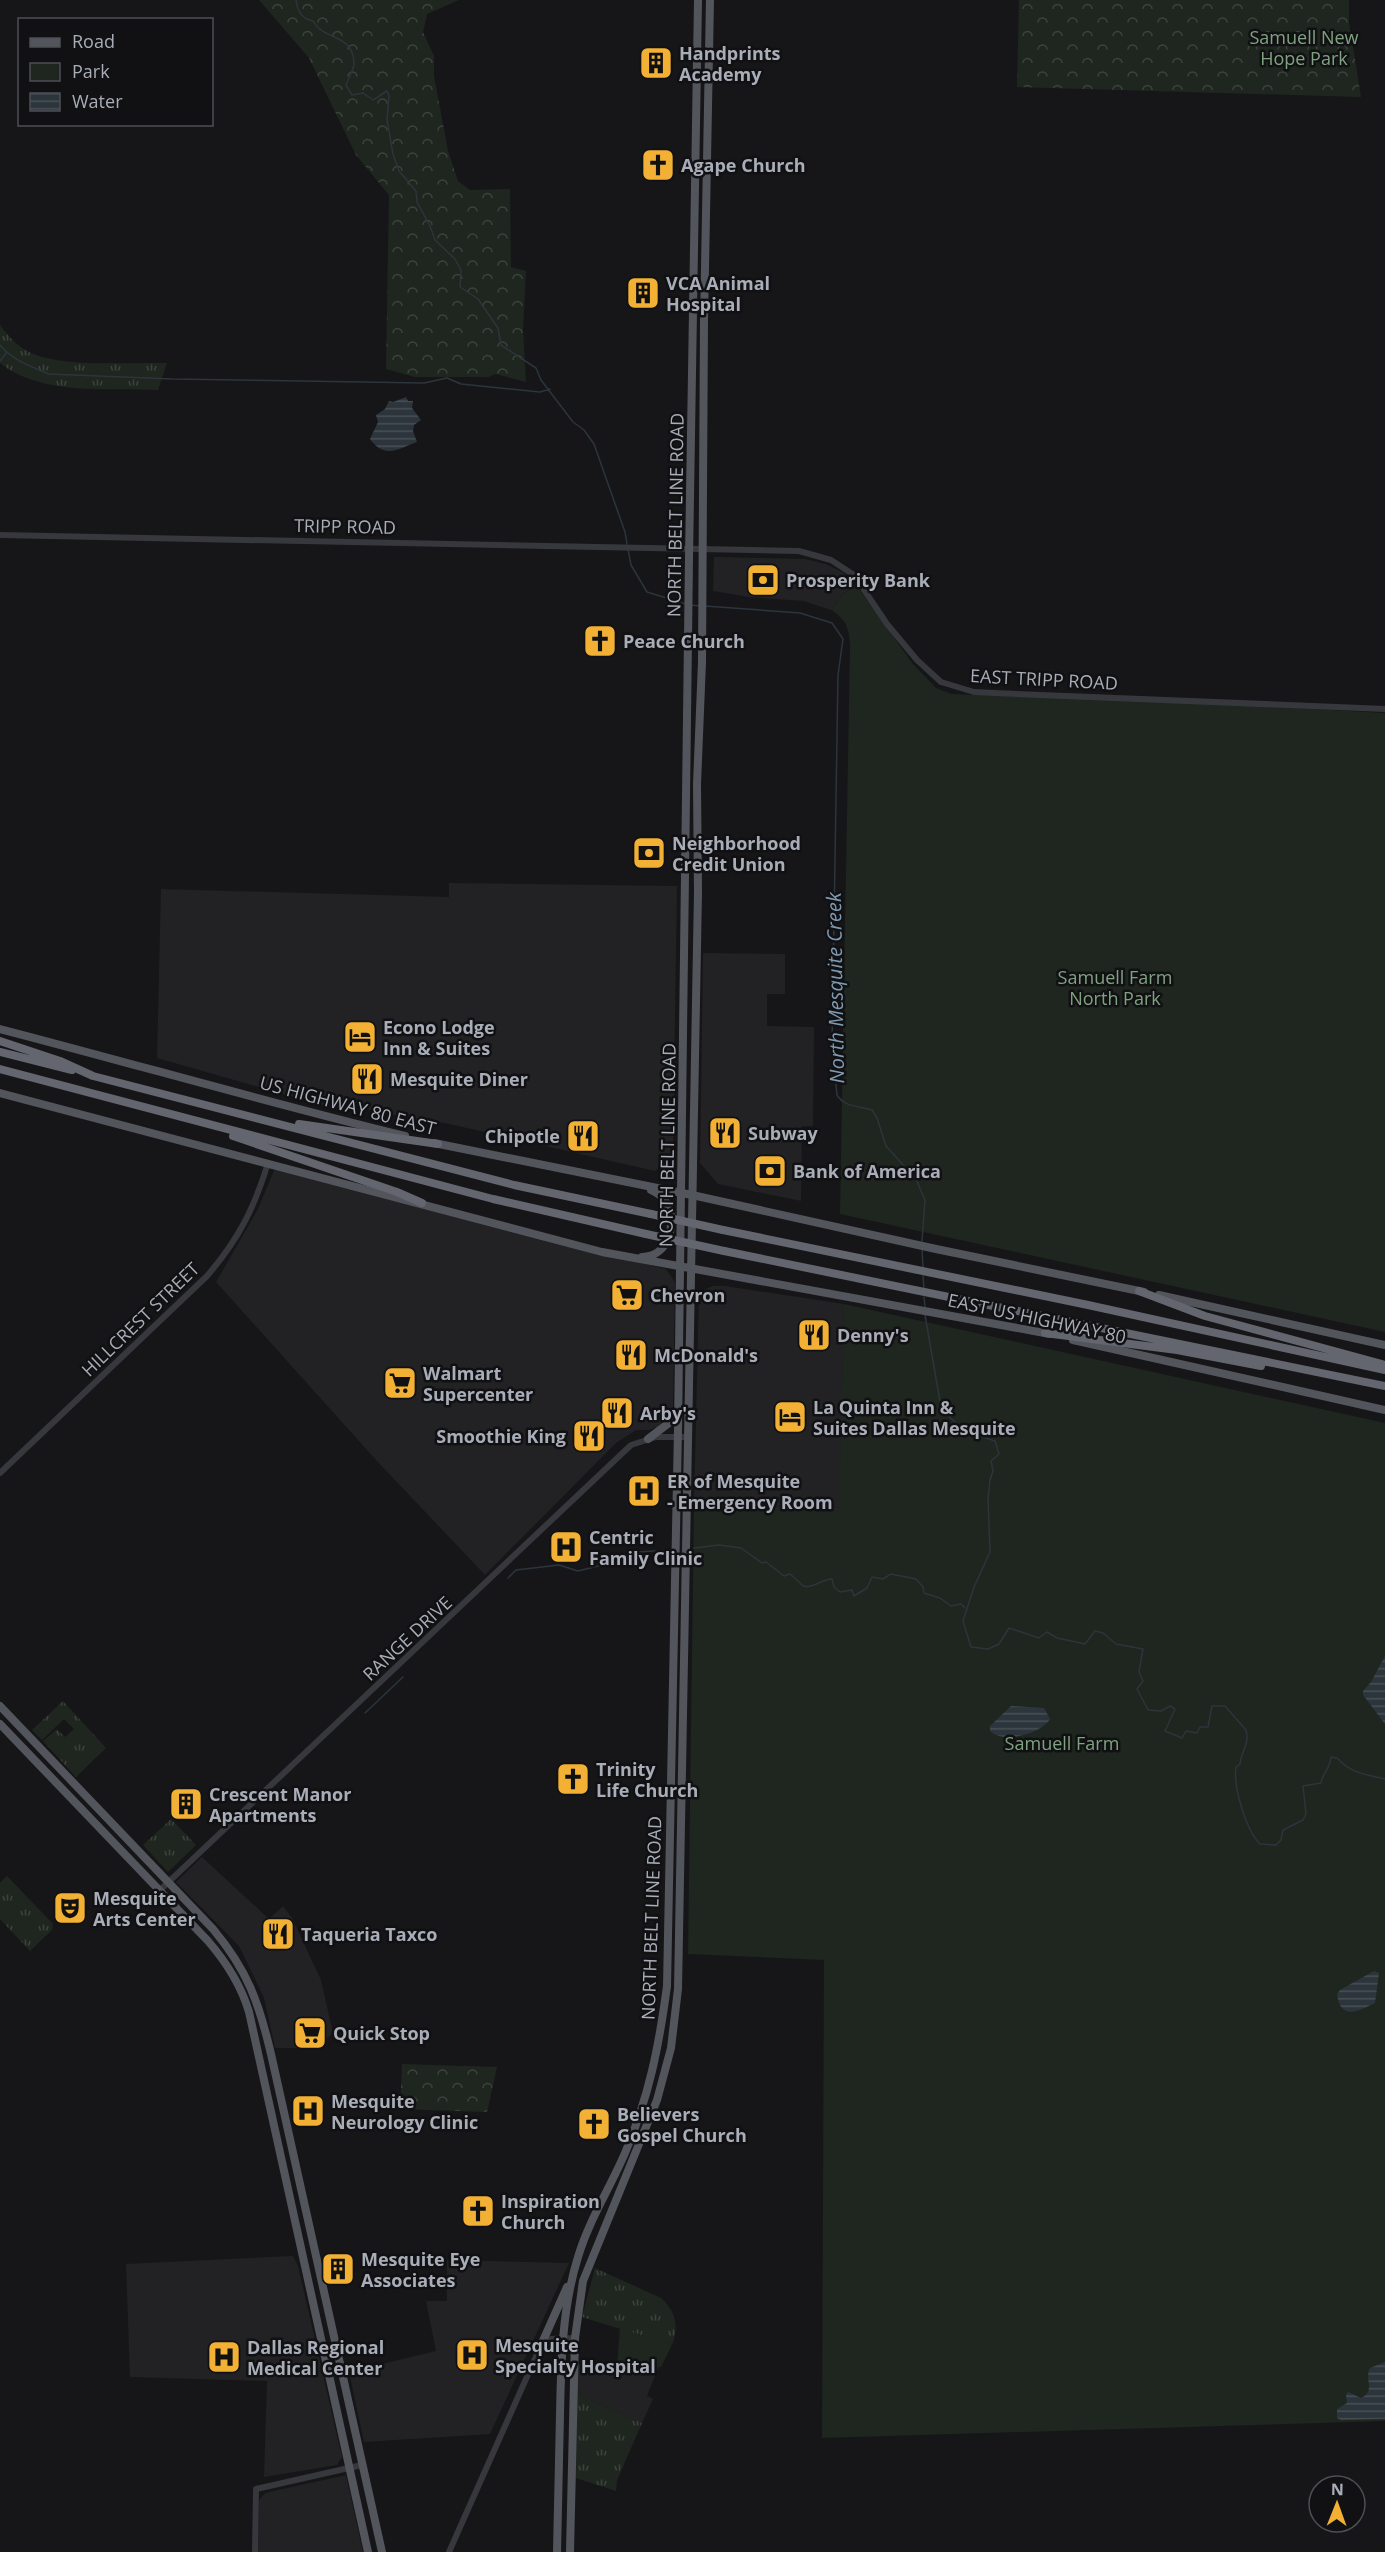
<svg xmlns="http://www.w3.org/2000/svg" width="1385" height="2552" font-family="'Open Sans',sans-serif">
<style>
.built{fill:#222225}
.grass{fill:url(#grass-tufts)}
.forest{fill:url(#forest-crowns)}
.park{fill:#1e261f}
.water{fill:url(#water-rules)}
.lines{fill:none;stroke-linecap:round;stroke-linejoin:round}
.stream{stroke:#2c353c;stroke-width:1.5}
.minor{stroke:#37383d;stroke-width:6}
.major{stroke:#53555c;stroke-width:8}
.highway{stroke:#63666e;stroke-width:8}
.highway-bridge{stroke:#63666e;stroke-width:8}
.labels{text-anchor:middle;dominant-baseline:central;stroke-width:5;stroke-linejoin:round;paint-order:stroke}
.park-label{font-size:18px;fill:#7fa381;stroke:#111113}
.poi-label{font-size:18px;font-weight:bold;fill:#a8adb8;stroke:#111113;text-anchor:start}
.street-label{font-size:18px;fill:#a8adb8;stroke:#111113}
.water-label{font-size:20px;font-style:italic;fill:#7f9bb3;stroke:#111113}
</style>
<defs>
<pattern id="grass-tufts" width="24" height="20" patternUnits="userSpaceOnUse" patternTransform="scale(1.5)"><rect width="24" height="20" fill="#1e261f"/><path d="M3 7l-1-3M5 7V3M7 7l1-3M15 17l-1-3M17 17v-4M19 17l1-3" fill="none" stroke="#3c433d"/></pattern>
<pattern id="forest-crowns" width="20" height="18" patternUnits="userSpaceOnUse" patternTransform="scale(1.5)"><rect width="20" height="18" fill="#1e261f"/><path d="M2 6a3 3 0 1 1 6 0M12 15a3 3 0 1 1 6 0" fill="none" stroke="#3c433d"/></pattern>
<pattern id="water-rules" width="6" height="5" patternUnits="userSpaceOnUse" patternTransform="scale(1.5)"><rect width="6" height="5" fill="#2c353c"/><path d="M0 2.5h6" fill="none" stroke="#485056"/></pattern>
</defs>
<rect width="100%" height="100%" fill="#161618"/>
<path class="built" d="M714,557L805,559L826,564L844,573L856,585L844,593L831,610L804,601L749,597L713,591Z
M449,883L677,886L673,1153L655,1171L445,1123L411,1119L332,1101L329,1107L157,1058L161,889L449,897Z
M703,953L785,954V994H767V1026L814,1027L813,1126H802L801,1201L718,1184L700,1163Z
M275,1168L555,1242L666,1269L675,1282L673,1406L670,1414L657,1427L649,1430H636L616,1443L485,1575L376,1460L216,1282L258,1209Z
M713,1286H725L844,1304L840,1508L694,1504L699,1292Z
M202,1857L269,1919L283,1906L292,1918L321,1980L333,2033L322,2042L304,2048H275L264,1998L239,1946L176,1882Z
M293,2256L298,2266L342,2457L337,2465L264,2477L267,2381L130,2377L126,2264Z
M447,2260L569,2263L490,2434L364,2442L349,2372L436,2351L426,2301H447Z
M577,2364L659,2366L647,2396L653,2399L642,2423L577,2394Z
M346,2475L363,2552H258L259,2500L265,2493Z"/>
<path class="grass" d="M0,325C8,336 19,348 31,353C65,368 129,362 167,363L158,390C108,388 41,396 0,363Z
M63,1701L106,1748L76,1777L43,1741L57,1729L65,1737L74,1729L64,1719L42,1740L32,1730Z
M171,1819L196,1845L168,1872L143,1845Z
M7,1876L53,1924L52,1930L30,1951L0,1919V1883Z
M595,2268L661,2298C676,2311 679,2327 672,2345L582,2317Z
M577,2394L642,2423L617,2480L616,2491L576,2478Z"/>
<path class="forest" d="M259,0H459L427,14L423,32L434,56V76L448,151L458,181L470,190L510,189L511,267L526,271L523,330L526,382L496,374L488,377H415L386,369L389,195L356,155L309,58Z
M1019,0H1349V22L1361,97L1017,87Z
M402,2064L497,2067L487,2112L400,2109Z"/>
<path class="park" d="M856,585L913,664L936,688L952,694L1246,705L1385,713V1332L840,1214L850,645C849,628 846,619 831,610L844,593Z
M844,1304L1385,1423V2421L822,2438L824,1960L688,1954L694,1504L839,1508Z
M620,2328L672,2345L661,2367L617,2365Z"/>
<path class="water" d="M406,397L408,401H413L412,408L421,420L414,425L413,431L417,442C400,448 385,460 370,439L378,422L376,415L385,409L389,401L393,402Z
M1385,1656V1724L1363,1695V1691L1371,1682Z
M1011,1706L1044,1708L1050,1719C1041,1734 1003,1744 990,1731V1726Z
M1374,1971L1379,1973L1375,2003C1359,2011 1340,2021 1337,1994L1340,1990Z
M1385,2362V2419L1341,2420L1337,2418V2409L1347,2403L1346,2395L1348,2392L1361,2398C1376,2391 1364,2379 1370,2368Z"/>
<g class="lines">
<path class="stream" d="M296,0C297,10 302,19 313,21C324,41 352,33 354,62C355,69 348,78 346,85L352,95L363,93L373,100L387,91L389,95L387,120L393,154L399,171L416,191L417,202L430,226L435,240L455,259L461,270L460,287L478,299L498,328L501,345L536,368L541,380L573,422L584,430L594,444L625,532L627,544
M0,345C12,360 32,367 49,374L172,379L424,383L447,378L461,384L540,392L550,389
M0,361L6,353
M628,549L631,565L647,592L686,604
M690,605L700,606
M705,606L800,613L832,623L843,639L838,675L832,1045L837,1095C844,1107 859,1106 872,1110L877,1118L886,1146L916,1179L925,1200L922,1241
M922,1249L923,1268
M923,1276L924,1289
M924,1297L925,1307
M925,1315L941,1407L945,1409C952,1427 978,1436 995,1441L999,1454L991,1461L993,1471L990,1480L988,1499L990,1552L974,1587L963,1621L971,1647L988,1649L999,1644L1009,1628L1039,1638L1047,1632L1057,1638L1085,1644L1095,1631L1103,1633L1116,1644L1143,1649L1139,1672L1143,1681L1137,1689L1148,1710L1161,1711L1170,1706L1175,1709L1165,1731L1182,1738L1186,1731L1197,1733L1200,1727H1208L1212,1706H1225L1246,1730C1250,1743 1241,1752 1240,1764L1236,1767C1233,1787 1246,1830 1260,1844L1276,1845L1281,1840L1283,1830L1303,1820L1306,1814L1303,1786L1321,1783C1323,1772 1330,1769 1331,1757L1337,1758C1352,1774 1364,1774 1385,1779
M694,1548L719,1545L741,1548L762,1563L766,1562L784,1576L790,1574C794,1577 798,1581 802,1585C809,1591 822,1579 832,1579L834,1587L840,1592L852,1590L854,1596L867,1588L872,1577L883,1579L891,1574L916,1579L923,1587L924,1593L940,1598L951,1606L961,1604L965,1608
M508,1578L516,1570L559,1565L578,1571L630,1558L633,1554L638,1552L669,1550
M365,1713L403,1677"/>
<path class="minor" d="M0,535L799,551L831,560L854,575L887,624L917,660L941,682L974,692L994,693L1385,709
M0,1473L207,1276C238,1240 254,1209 268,1163
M159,1891L631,1445L656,1437H688
M255,2552L256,2489L362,2465
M449,2552L542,2343L551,2339L575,2338"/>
<path class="major" d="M0,1029C135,1064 269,1103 405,1136
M0,1093L602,1252L1050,1334
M434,1143L692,1195L936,1249L1144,1292
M642,1257C669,1257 678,1222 666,1202C662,1196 656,1192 651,1190
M1159,1295L1385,1345
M1073,1340L1385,1410
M648,1439L678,1416
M0,1706L213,1929C248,1971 259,2003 271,2054L382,2552
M0,1724L208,1941C227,1963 241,1985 249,2012L368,2552
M542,2343L567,2287
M557,2552C558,2506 559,2461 560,2415C561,2362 562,2308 578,2257C589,2220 610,2188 625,2153C649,2097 659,2046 667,1986L678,1429L689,559L698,0
M570,2552L575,2338L583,2281L657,2100L671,2048L678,1989L698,892L697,784L702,662L704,321L710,0"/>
<path class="highway" d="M0,1041L60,1061L93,1076L514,1185L651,1214
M0,1052L72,1070
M0,1069L493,1199L646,1234
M299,1124L438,1144
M233,1136L397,1192L422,1203
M723,1230L1088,1305L1385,1370
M724,1251L1385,1386
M1139,1291L1205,1316L1382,1364
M1045,1333L1177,1350L1261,1366"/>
<path class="highway-bridge" d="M651,1214L723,1230
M646,1234L724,1251"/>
</g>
<defs>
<g id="building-square" transform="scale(1.725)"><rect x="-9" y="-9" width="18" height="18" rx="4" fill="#f2b134" stroke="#111113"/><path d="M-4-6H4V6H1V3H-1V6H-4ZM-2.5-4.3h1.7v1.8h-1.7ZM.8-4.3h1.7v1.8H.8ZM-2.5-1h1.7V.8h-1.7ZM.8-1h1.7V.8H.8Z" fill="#111"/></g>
<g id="church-square" transform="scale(1.725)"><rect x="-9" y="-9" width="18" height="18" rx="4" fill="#f2b134" stroke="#111113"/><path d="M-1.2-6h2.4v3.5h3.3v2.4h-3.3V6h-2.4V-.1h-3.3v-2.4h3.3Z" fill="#111"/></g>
<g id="bank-square" transform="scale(1.725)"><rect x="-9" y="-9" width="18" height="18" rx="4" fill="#f2b134" stroke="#111113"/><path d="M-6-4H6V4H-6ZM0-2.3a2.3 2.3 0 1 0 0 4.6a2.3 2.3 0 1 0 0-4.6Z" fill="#111"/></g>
<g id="hotel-square" transform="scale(1.725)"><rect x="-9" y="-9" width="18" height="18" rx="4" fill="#f2b134" stroke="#111113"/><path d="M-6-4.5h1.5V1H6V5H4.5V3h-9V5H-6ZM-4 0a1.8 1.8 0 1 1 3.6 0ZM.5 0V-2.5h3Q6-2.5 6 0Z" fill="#111"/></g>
<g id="restaurant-square" transform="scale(1.725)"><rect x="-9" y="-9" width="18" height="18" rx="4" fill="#f2b134" stroke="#111113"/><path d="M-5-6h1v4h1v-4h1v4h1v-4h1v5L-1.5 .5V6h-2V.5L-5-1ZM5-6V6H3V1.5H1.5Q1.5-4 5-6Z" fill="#111"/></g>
<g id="supermarket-square" transform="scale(1.725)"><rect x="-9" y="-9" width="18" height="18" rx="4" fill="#f2b134" stroke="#111113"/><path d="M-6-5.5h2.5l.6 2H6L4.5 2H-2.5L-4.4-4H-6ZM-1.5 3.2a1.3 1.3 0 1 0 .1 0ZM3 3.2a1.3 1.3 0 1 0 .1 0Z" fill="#111"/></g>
<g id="hospital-square" transform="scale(1.725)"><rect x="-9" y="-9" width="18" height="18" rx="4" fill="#f2b134" stroke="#111113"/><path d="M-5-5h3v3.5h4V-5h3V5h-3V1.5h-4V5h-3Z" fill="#111"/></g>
<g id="theatre-square" transform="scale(1.725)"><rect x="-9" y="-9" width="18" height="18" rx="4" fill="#f2b134" stroke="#111113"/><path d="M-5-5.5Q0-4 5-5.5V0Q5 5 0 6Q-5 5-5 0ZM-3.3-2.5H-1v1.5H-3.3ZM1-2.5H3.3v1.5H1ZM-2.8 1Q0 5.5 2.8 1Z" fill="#111"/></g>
</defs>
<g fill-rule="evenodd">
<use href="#building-square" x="656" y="63"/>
<use href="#church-square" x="658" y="165"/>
<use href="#building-square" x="643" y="293"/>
<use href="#bank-square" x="763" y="580"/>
<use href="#church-square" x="600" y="641"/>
<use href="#bank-square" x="649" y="853"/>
<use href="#hotel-square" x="360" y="1037"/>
<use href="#restaurant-square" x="367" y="1079"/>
<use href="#restaurant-square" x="725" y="1133"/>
<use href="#restaurant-square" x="583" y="1136"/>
<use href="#bank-square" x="770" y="1171"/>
<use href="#supermarket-square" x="627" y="1295"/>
<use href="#restaurant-square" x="814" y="1335"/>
<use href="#restaurant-square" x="631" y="1355"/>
<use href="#supermarket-square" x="400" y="1383"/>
<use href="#restaurant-square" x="617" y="1413"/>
<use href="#hotel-square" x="790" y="1417"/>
<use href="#restaurant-square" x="589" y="1436"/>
<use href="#hospital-square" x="644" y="1491"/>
<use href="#hospital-square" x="566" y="1547"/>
<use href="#church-square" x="573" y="1779"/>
<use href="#building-square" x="186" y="1804"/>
<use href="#theatre-square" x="70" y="1908"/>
<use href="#restaurant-square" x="278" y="1934"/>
<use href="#supermarket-square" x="310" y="2033"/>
<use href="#hospital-square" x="308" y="2111"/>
<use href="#church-square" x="594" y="2124"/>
<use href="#church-square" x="478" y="2211"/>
<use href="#building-square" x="338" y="2269"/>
<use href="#hospital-square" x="472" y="2355"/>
<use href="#hospital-square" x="224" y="2357"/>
</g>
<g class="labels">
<g class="park-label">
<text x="1304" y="37">Samuell New<tspan x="1304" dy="21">Hope Park</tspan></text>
<text x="1115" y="977">Samuell Farm<tspan x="1115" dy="21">North Park</tspan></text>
<text x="1062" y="1743">Samuell Farm</text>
</g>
<g class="poi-label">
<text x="679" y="53">Handprints<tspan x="679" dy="21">Academy</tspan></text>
<text x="681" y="165">Agape Church</text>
<text x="666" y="283">VCA Animal<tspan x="666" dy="21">Hospital</tspan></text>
<text x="786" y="580">Prosperity Bank</text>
<text x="623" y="641">Peace Church</text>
<text x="672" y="843">Neighborhood<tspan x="672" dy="21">Credit Union</tspan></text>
<text x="383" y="1027">Econo Lodge<tspan x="383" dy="21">Inn &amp; Suites</tspan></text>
<text x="390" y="1079">Mesquite Diner</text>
<text x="748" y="1133">Subway</text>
<text x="560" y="1136" text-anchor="end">Chipotle</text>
<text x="793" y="1171">Bank of America</text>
<text x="650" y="1295">Chevron</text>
<text x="837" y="1335">Denny's</text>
<text x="654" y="1355">McDonald's</text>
<text x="423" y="1373">Walmart<tspan x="423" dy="21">Supercenter</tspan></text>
<text x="813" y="1407">La Quinta Inn &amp;<tspan x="813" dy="21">Suites Dallas Mesquite</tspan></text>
<text x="640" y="1413">Arby's</text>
<text x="566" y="1436" text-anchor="end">Smoothie King</text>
<text x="667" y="1481">ER of Mesquite<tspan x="667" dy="21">- Emergency Room</tspan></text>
<text x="589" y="1537">Centric<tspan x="589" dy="21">Family Clinic</tspan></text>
<text x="596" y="1769">Trinity<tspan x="596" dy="21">Life Church</tspan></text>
<text x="209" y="1794">Crescent Manor<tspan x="209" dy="21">Apartments</tspan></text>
<text x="93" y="1898">Mesquite<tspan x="93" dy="21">Arts Center</tspan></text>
<text x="301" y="1934">Taqueria Taxco</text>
<text x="333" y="2033">Quick Stop</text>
<text x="331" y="2101">Mesquite<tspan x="331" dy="21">Neurology Clinic</tspan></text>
<text x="617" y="2114">Believers<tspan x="617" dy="21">Gospel Church</tspan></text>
<text x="501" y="2201">Inspiration<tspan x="501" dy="21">Church</tspan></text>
<text x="361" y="2259">Mesquite Eye<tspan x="361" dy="21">Associates</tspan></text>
<text x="495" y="2345">Mesquite<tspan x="495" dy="21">Specialty Hospital</tspan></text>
<text x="247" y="2347">Dallas Regional<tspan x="247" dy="21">Medical Center</tspan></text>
</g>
<g class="street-label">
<text transform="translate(675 515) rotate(-89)">NORTH BELT LINE ROAD</text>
<text transform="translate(345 526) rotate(1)">TRIPP ROAD</text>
<text transform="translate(1044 679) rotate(3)">EAST TRIPP ROAD</text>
<text transform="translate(348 1105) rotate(15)">US HIGHWAY 80 EAST</text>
<text transform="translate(667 1145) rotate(-89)">NORTH BELT LINE ROAD</text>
<text transform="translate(1037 1318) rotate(12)">EAST US HIGHWAY 80</text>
<text transform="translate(140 1319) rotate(-44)">HILLCREST STREET</text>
<text transform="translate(407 1638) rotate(-43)">RANGE DRIVE</text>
<text transform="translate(651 1918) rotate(-88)">NORTH BELT LINE ROAD</text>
</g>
<g class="water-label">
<text transform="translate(835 988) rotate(-91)">North Mesquite Creek</text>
</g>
</g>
<rect x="18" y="18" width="195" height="108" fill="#111113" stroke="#4d4f55" stroke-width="1.5"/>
<rect x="30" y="38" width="30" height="9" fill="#53555c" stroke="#4d4f55" stroke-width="1.5"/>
<text x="72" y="48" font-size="18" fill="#a8adb8">Road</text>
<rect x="30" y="63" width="30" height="18" fill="#1e261f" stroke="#4d4f55" stroke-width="1.5"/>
<text x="72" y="78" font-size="18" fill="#a8adb8">Park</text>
<rect x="30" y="93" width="30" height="18" fill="url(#water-rules)" stroke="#4d4f55" stroke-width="1.5"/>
<text x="72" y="108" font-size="18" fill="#a8adb8">Water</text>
<g transform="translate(1337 2504) rotate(1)"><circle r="28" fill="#111113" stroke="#4d4f55" stroke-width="1.5"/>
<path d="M0-4.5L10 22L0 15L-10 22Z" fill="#f2b134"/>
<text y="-9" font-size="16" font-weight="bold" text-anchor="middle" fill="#a8adb8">N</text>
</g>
</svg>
